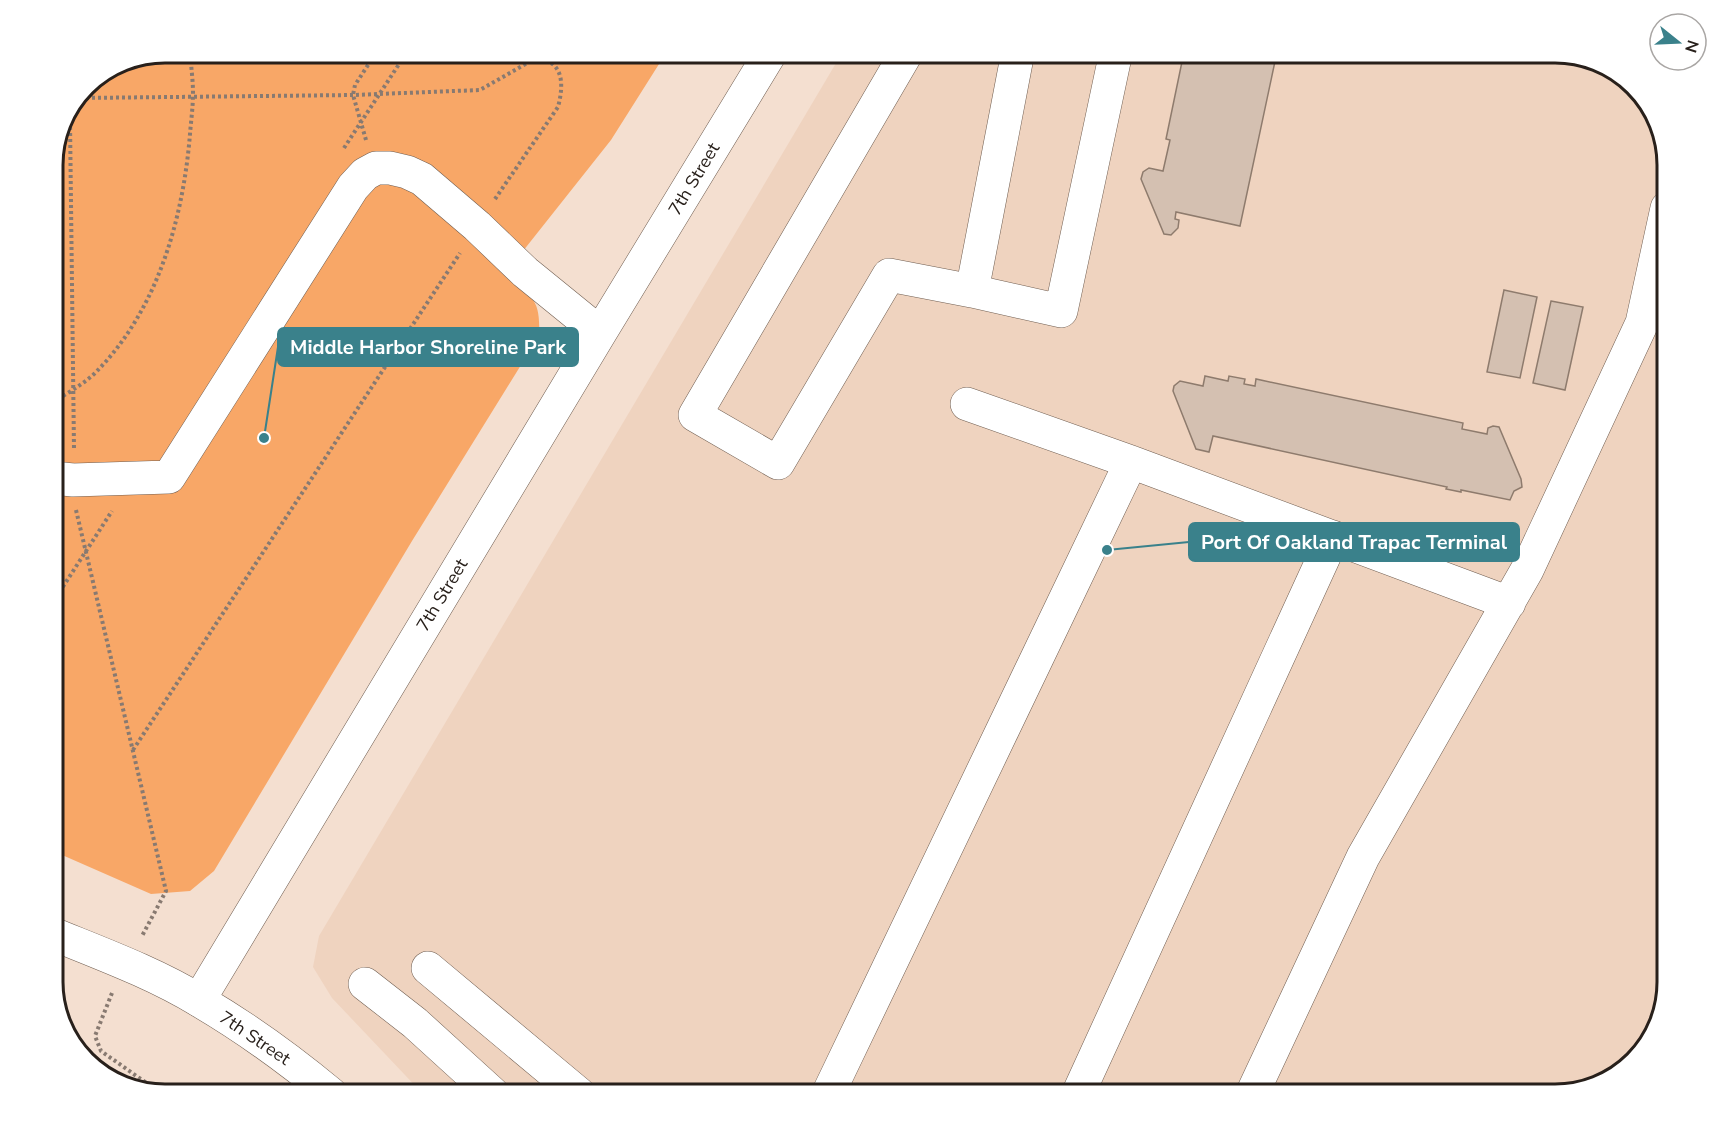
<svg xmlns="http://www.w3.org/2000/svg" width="1720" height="1147" font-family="'Nunito Sans',sans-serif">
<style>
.built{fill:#efd3bf}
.green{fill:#f8a767}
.building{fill:#d4c0b1;stroke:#8e7b6d;stroke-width:1.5}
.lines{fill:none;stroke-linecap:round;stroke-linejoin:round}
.minor-casing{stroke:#705e51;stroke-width:34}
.major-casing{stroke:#705e51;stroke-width:34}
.path{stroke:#887a71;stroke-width:4;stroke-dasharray:3 3;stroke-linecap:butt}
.minor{stroke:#fff;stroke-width:33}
.major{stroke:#fff;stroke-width:33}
.labels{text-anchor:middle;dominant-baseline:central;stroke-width:4.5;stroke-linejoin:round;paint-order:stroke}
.street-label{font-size:18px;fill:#28201b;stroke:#fff}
.rim{fill:none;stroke:#28201b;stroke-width:3}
.leader{fill:none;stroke:#3a818b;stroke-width:2}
.callout-dot{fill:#3a818b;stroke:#fff;stroke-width:2}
.callout{fill:#3a818b;stroke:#3a818b;stroke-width:2}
.callout-label{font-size:20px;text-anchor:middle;font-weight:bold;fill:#fff}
</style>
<rect width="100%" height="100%" fill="#f4dfd0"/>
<path class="built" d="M842,53H1555L1618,72L1656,115L1667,165V982L1648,1045L1605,1083L1555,1094H423L332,998L313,967L319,936Z"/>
<path class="green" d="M165,53H666L611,140L504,275C531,298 541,296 539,336L412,541L214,871L190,891L151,894L53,851V158L86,85L122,61Z"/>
<path class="building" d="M1184,52H1277L1240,226L1176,212L1175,219L1179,220L1178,228L1171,235L1164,234L1141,179L1143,172L1149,168L1163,171L1170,140L1166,139Z
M1504,290L1537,297L1520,378L1487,372Z
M1551,301L1583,307L1565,390L1533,383Z
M1205,376L1228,381L1229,376L1245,379L1244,384L1255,386L1256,379L1463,423L1462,429L1487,434L1488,428L1493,426L1499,427L1521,479L1522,487L1514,491L1510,500L1461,490V492L1446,489L1447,487L1213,436L1209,452L1196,449L1173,391L1174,386L1180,381L1203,386Z"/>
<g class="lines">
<g class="minor-casing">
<path id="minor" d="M907,52L695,415L778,463L889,275L972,291
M1018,52L972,291L1061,311L1116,52
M967,404L1131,462L1509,603
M53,478L73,480L169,477L353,187L365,174L376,168H390L407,172L422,179L477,226L525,272L600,333
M428,968L579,1094
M365,984L415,1023L493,1094
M199,1000L600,333L771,52
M828,1094L1131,462
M1078,1094L1333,537
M1252,1094L1363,857L1527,570L1642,323L1667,208"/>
</g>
<g class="major-casing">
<path id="major" d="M53,934C102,954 154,973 200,1001C246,1028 290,1060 331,1094"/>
</g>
<path class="path" d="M80,98L353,95L480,90L536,58L538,52
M70,121L74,449
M366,140L353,95L355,85L370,62L365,58L369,52
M344,148L407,52
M495,199L558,107C564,84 564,61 536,58L533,52
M53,402C66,394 82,385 94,374C157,312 183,220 190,134C191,121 193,107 193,93C193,80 191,66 190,52
M76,510L166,891L142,936
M53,602L112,511
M133,750L460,253
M112,993L95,1036L101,1051L162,1094"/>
<use href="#minor" class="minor"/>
<use href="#major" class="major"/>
</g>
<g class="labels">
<g class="street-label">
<text transform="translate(694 179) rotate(-59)">7th Street</text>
<text transform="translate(442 595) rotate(-59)">7th Street</text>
<text transform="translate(255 1038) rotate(34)">7th Street</text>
</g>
</g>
<path d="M0 0H1720V1147H0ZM165 63H1555A102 102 0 0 1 1657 165V982A102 102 0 0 1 1555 1084H165A102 102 0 0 1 63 982V165A102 102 0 0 1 165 63Z" fill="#fff" fill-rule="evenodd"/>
<path class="rim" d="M165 63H1555A102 102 0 0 1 1657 165V982A102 102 0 0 1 1555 1084H165A102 102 0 0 1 63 982V165A102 102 0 0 1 165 63Z"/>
<path class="leader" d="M264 438L278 347M1107 550L1189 542"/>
<g class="callout-dot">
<circle cx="264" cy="438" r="6"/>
<circle cx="1107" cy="550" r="6"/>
</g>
<g class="callout">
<rect x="278" y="328" width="300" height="38" rx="6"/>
<rect x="1189" y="523" width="330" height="38" rx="6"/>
</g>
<g class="callout-label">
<text x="428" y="354">Middle Harbor Shoreline Park</text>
<text x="1354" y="549">Port Of Oakland Trapac Terminal</text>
</g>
<g transform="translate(1678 42) rotate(108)"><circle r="28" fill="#ffffff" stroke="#a9a6a4" stroke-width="1.5"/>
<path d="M0-4.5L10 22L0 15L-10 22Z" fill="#3a818b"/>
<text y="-9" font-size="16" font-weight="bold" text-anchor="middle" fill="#28201b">N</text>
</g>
</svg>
